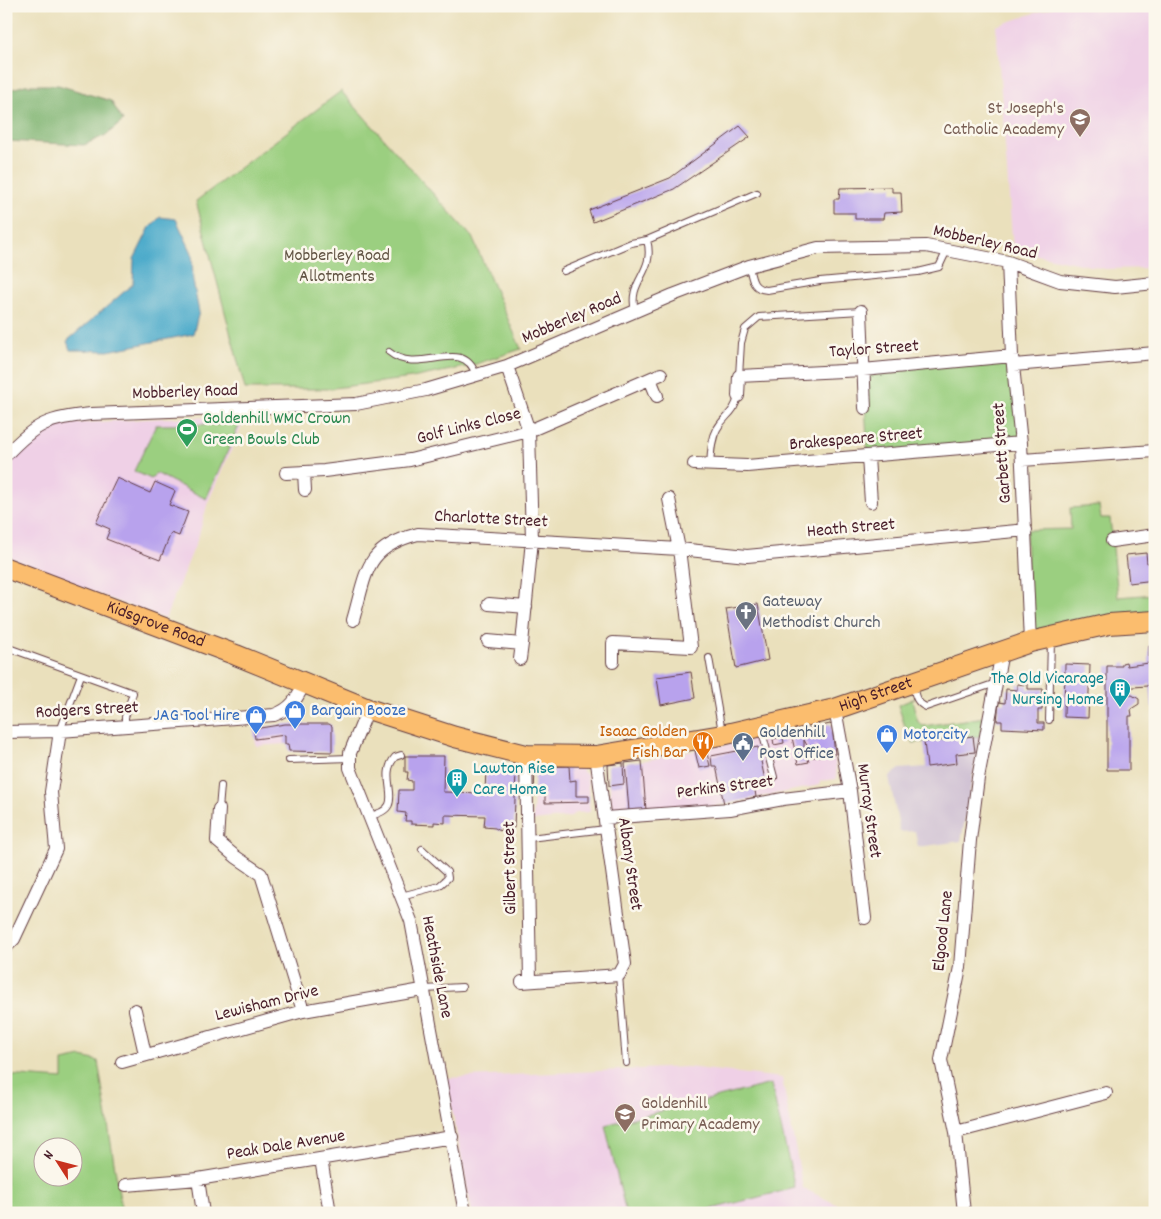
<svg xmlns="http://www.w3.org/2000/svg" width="1161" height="1219" font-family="Dekko,sans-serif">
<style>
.built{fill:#efd0e6}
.industrial{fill:#cdbed2}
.green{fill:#9bcf80;stroke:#727756;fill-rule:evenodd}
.forest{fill:#7cb26e;stroke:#63684c}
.water{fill:#4baaca;stroke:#4a647a}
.building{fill:#b8a2ed}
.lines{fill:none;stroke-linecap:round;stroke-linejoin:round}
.service-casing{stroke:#623c41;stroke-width:8}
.minor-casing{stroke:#623c41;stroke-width:14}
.primary-casing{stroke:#623c41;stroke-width:22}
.service{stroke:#fff;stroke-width:6}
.minor{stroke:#fff;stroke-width:12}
.primary{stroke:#fbbd6e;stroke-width:20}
.labels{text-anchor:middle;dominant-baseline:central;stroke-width:5;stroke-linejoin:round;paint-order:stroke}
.education-label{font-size:18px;fill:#785e54;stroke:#fbf7ec;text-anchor:end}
.street-label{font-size:18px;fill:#4a1f2b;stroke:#fbf7ec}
.park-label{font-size:18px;fill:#625444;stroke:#fbf7ec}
.leisure-label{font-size:18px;fill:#27864d;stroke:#fbf7ec;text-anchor:start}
.worship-label{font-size:18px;fill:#5b616d;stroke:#fbf7ec;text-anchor:start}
.culture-label{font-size:18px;fill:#0d838f;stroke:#fbf7ec;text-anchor:end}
.shop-label{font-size:18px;fill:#366cbe;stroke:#fbf7ec;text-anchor:start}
.food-label{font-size:18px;fill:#c56008;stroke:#fbf7ec;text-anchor:end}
.service-label{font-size:18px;fill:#4e5e75;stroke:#fbf7ec;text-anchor:start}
</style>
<rect width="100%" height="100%" fill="#fbf7ec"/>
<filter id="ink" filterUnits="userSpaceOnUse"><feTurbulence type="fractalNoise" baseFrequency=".02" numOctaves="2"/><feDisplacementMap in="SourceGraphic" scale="10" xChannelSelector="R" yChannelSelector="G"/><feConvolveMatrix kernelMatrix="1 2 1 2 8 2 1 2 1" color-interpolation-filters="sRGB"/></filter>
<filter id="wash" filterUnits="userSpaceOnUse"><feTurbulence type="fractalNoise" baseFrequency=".0096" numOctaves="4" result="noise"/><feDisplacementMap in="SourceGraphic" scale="20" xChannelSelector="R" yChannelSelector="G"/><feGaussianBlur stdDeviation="1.12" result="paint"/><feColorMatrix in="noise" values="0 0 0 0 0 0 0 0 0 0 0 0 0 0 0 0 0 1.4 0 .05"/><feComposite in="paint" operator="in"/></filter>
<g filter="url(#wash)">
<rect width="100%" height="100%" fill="#eae0bc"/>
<path class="built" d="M1056,6H1155V268L1105,269L1013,250L996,26Z
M246,417L208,502L198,538L165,619L6,561V464L29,441L46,429L62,424L163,418Z
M285,724H306L285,744L256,746L254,729Z
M830,724L832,726L837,779L820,781V785L715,806L612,812L608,765L642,761Z
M569,766H577L587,775L590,812L575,813L571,817L533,821L535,767Z
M687,1067L782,1078L803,1188L854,1213H472L446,1078Z"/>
<path class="industrial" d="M966,736H980L961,841L918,847L915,831L900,832L889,777L900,769L927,767L924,742Z"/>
<path class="green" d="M341,91L472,237L521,349L470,366L412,378L326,389H245L196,201Z
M1012,356L1021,443L868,457L863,370Z
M240,424L206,499L156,473L151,479L134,471L156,425Z
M1099,506L1101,518H1110L1118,597L1155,594V617L1030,637L1026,530L1071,529L1070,508Z
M916,698L912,700L918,722L923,726L985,717L980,736L913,743L912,736H908L898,705Z
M82,1057L98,1061L122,1213H6V1075L63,1079V1061ZM42,1146H72V1176H42Z
M771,1084L795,1188L695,1213H626L605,1125Z"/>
<path class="forest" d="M25,85H58L111,101L123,121L106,135L84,145L6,141V91Z"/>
<path class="water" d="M160,217L176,219L192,253L193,281L199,312L193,334L108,351L70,350L67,341L133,284L134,259L150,227Z"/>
<g id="blocks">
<path class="building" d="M740,126L750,137L674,189L593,222L589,210L670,178Z
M892,187V192H901L902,212L884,213L883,219H855V213H834V199H839L840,188Z
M117,478L150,493L155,482L175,491L169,505L188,512L179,536L171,533L160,560L106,539L110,529L96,523Z
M1146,553L1147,563L1155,562V580L1129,583L1126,555Z
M758,604L768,660L736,668L726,609Z
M1155,645V707H1152L1150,683L1147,686L1120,688V696L1132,695L1139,699V704L1131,709L1132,716H1129V770H1107V666H1122V663L1126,662L1127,666L1149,663V646Z
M1065,664L1090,665L1088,718L1064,717Z
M691,672L695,698L661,705L657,677Z
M1017,684L1028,685V689H1043L1042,710H1038V723H1044V730L1002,728V721H997L999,702L1005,703L1006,689L1017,690Z
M285,724H329L332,726V752L289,751L288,744H285V735L255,739L254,729Z
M830,724L832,726L835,754L818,756L817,745L814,746L816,757H807L806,748L808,747L804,740V757H807L809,762L798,764L791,733Z
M973,736L975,752L956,754L957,763L927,767L924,742Z
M783,737L784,743L774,745L773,739Z
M758,747L765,780L754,784L756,797L724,804L716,766H712L711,756Z
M706,749L710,766L699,768L695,751Z
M405,756H444L443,792L485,793L486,767L497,768L500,766L503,768L516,769L514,828H502L500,831L495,828L484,827L485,816L445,815V823L434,822V825L411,824V821H405L406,813L398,812L399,790H412V781L407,780L408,772H405Z
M642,761L646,810L629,811L625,763Z
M623,763L624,784L609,786L608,765Z
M569,766L570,781L576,780V796H589V802L545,803V794L534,795L535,767Z"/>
</g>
</g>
<g filter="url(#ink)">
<use href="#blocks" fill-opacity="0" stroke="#623c41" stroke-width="1"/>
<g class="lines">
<g class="service-casing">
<path id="service" d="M647,240L757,193
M749,266C752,279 752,289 767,290L820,281L918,272L939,267L947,250
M564,271L631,243L647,240C656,273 627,280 635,311
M389,352C419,377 463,335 476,375
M739,376L741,343L745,329L759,317L861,311
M710,465C711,453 711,440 717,429C725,414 734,415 738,396
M6,647L133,693L125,717V727
M709,658L722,732
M913,686C915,695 916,703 926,707L996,683
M1049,720L1051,641
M761,728L774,777
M60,731L81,675
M289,760L350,758
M219,809L221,786
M368,816C411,809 375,780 395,757L401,755
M529,838L606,829
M401,896L439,886L448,878L447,872L422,849
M619,975L626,1063
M424,989L462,987"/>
</g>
<g class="minor-casing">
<path id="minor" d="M1008,262L1012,356L1021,443L1030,642
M861,311L865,408
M1014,365L1155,353
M650,379L657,396
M738,396L739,376L863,370L1012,356
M6,455C37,422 48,419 91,414L356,404L426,390L507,366L673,295L749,266L818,248L926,246L1008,262L1060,281L1115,287L1155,283
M868,457L871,502
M1022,460L1155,451
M694,464L747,466L1021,443
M304,472L305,490
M286,473L324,471L410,460L529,431L661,374
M1112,541L1155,535
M489,604L526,607
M353,620C367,572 364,548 418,534L679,549L747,556L1026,530
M488,641L522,644L532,540L529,431L507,366
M520,659L522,644
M613,662V643L691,647L679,549L669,499
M368,709L350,753V768L411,921L465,1213
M835,709L850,791L865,918
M6,732L60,731L274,715C291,709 296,700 304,684
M526,755L530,981
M219,809L217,841L236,857L261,874L303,1011
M605,818L730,809L783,799L850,791
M6,947L14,939L56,849L51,792L60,731
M522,982L619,975L625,964L596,756
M135,1010L145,1054
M122,1062L303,1011L422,990
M956,1132L1106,1093
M321,1159L330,1213
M198,1179L203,1213
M126,1185L198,1179L452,1137
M964,1213L956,1132L941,1060L960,967L970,840L978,778L1002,652"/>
</g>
<g class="primary-casing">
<g id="primary">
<path id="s1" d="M6,568L236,655L368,709L455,737L526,755L596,756L722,735L835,709L1030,642L1109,624L1155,621"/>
</g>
</g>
<use href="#service" class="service"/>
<use href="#minor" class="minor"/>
<use href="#primary" class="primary"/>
</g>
</g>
<defs>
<g id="school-pin" transform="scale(1.125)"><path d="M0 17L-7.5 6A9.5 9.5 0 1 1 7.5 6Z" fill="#8d6e63" stroke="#fbf7ec"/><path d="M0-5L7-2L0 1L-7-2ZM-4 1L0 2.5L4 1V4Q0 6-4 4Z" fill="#fff"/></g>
<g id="stadium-pin" transform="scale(1.125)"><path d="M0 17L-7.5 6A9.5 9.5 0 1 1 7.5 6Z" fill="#2e9e5b" stroke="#fbf7ec"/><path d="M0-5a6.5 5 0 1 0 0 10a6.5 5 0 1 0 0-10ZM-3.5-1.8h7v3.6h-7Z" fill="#fff"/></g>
<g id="church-pin" transform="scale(1.125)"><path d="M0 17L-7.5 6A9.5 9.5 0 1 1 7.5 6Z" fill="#6b7280" stroke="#fbf7ec"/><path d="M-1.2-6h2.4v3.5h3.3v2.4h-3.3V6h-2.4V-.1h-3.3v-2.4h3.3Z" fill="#fff"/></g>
<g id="building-pin" transform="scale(1.125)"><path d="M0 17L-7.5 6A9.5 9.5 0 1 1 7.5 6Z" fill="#0f9aa8" stroke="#fbf7ec"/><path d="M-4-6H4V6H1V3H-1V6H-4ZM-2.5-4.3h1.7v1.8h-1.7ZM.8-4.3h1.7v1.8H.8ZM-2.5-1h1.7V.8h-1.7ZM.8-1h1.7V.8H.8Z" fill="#fff"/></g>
<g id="shop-pin" transform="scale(1.125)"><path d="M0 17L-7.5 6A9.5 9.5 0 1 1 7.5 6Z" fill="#3f7fe0" stroke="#fbf7ec"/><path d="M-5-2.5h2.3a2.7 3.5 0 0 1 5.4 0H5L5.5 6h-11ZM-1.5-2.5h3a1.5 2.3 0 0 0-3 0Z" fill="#fff"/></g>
<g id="restaurant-pin" transform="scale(1.125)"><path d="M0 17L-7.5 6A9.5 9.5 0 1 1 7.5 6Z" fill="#e8710a" stroke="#fbf7ec"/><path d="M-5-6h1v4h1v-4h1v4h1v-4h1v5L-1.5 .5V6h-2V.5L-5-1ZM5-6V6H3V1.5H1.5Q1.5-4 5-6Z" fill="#fff"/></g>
<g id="civic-pin" transform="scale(1.125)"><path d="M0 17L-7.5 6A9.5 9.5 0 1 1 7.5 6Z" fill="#5c6f8a" stroke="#fbf7ec"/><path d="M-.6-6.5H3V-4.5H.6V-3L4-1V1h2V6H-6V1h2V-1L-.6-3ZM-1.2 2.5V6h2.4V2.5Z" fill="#fff"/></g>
</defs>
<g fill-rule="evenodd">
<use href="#school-pin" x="1080" y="119"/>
<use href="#stadium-pin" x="187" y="429"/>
<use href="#church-pin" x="746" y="612"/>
<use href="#building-pin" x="1120" y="689"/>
<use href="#shop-pin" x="295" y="711"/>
<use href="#shop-pin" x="256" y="716"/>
<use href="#shop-pin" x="887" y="735"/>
<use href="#restaurant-pin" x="703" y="742"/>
<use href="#civic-pin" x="743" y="743"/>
<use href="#building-pin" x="457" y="779"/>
<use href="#school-pin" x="625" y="1114"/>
</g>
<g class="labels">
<g class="education-label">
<text x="1064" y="109">St Joseph's<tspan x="1064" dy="21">Catholic Academy</tspan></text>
<text x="641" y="1104" text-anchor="start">Goldenhill<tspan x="641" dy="21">Primary Academy</tspan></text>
</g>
<g class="street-label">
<text transform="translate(985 243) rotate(13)">Mobberley Road</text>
<text transform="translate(572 319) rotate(-23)">Mobberley Road</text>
<text transform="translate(874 350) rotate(-4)">Taylor Street</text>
<text transform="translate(185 393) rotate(-2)">Mobberley Road</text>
<text transform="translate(469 427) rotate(-14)">Golf Links Close</text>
<text transform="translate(856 440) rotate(-5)">Brakespeare Street</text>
<text transform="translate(1003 453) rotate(-94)">Garbett Street</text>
<text transform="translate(491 520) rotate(3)">Charlotte Street</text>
<text transform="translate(851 529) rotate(-5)">Heath Street</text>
<text stroke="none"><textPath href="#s1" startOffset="160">Kidsgrove Road</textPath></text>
<text stroke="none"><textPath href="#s1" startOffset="910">High Street</textPath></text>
<text transform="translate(87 711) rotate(-3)">Rodgers Street</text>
<text transform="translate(725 788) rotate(-7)">Perkins Street</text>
<text transform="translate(868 811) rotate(82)">Murray Street</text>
<text transform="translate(629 864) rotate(82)">Albany Street</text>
<text transform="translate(511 868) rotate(-91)">Gilbert Street</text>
<text transform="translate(944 931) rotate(-84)">Elgood Lane</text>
<text transform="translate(436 967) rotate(79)">Heathside Lane</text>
<text transform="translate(267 1004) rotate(-14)">Lewisham Drive</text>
<text transform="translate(286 1146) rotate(-9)">Peak Dale Avenue</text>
</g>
<g class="park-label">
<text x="337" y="256">Mobberley Road<tspan x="337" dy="21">Allotments</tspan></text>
</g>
<g class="leisure-label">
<text x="203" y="419">Goldenhill WMC Crown<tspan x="203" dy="21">Green Bowls Club</tspan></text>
</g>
<g class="worship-label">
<text x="762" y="602">Gateway<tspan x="762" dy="21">Methodist Church</tspan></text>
</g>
<g class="culture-label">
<text x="1104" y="679">The Old Vicarage<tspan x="1104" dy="21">Nursing Home</tspan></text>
<text x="473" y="769" text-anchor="start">Lawton Rise<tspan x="473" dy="21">Care Home</tspan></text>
</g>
<g class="shop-label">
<text x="311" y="711">Bargain Booze</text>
<text x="240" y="716" text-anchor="end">JAG Tool Hire</text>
<text x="903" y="735">Motorcity</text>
</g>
<g class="food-label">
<text x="687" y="732">Isaac Golden<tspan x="687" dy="21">Fish Bar</tspan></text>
</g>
<g class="service-label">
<text x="759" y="733">Goldenhill<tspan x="759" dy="21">Post Office</tspan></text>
</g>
</g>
<rect width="1161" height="1219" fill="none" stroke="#fbf7ec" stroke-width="25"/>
<g transform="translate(58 1162) rotate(306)"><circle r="24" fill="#fbf7ec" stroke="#b4a19f"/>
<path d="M0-4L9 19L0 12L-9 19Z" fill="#c8321e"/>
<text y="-8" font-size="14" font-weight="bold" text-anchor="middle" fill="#4a1f2b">N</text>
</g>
</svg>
